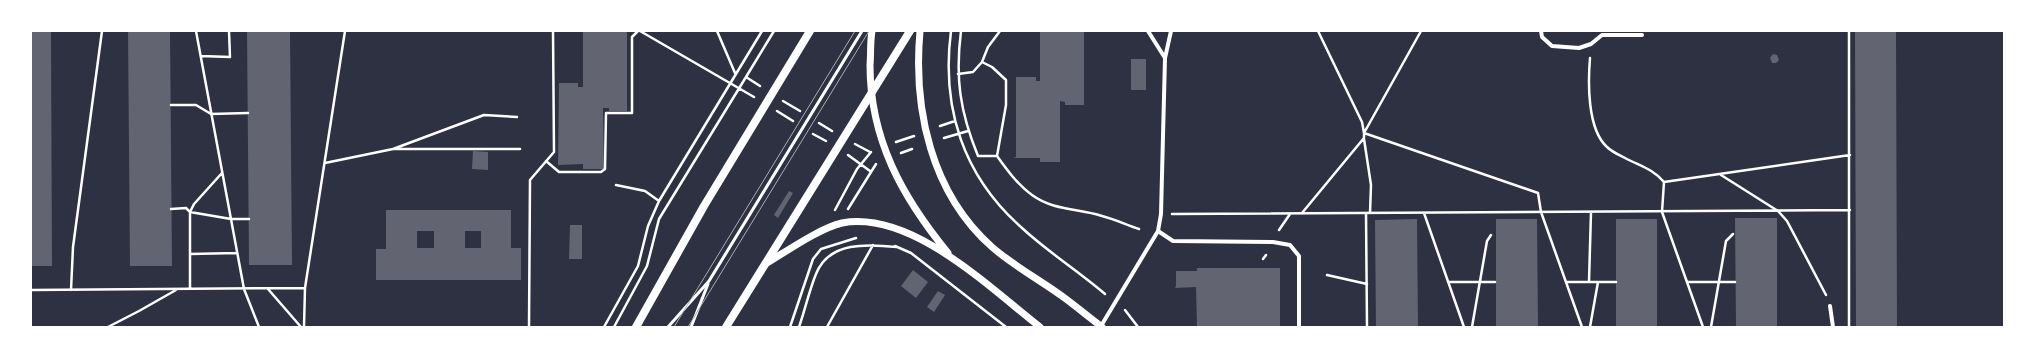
<svg xmlns="http://www.w3.org/2000/svg" width="2035" height="358" font-family="Commissioner,sans-serif">
<style>
.building{fill:#626471;fill-rule:evenodd}
.lines{fill:none;stroke-linecap:round;stroke-linejoin:round}
.path{stroke:#fff;stroke-width:2.5}
.service{stroke:#fff;stroke-width:3}
.minor{stroke:#fff;stroke-width:4}
.tertiary{stroke:#fff;stroke-width:7}
.secondary{stroke:#fff;stroke-width:8}
.tram{stroke:#abadb3;stroke-width:1}
</style>
<rect width="100%" height="100%" fill="#2d3142"/>
<path class="building" d="M31,31H51L52,266H31Z
M128,31H170L172,266H130Z
M247,31H290L292,265H249Z
M583,31H627V111H609V108H603L604,169H583V164L558,165L559,83H578V87H583Z
M1040,31H1084V105H1065V102L1060,101V162H1040V158H1013L1016,157V77H1036V81H1040Z
M1855,31H1896L1897,327H1856Z
M1773,54L1777,55L1779,60L1776,63H1772L1770,58Z
M1131,59H1146V90H1131Z
M473,151L488,152V170L472,169Z
M789,191L793,193L778,218L774,215Z
M386,210H511V248H521V280H376V249H386ZM417,231H434V248H417ZM465,231H481V248H465Z
M1735,218H1777V327H1736Z
M1417,219L1418,327H1376L1375,220Z
M1496,219H1537L1538,327H1496Z
M1616,219H1657V327H1616Z
M570,225H582V259H569Z
M1197,268H1280V327H1197L1196,287L1175,288L1176,286V271H1197Z
M913,270L928,282L916,298L901,286Z
M938,291L945,295L934,312L927,307Z"/>
<g class="lines">
<path class="path" d="M196,31L244,289L259,327
M640,31L754,97
M717,31L735,73
M951,31C941,108 963,176 1022,228C1048,252 1078,271 1105,294
M961,31C955,78 960,112 978,156H997C1007,170 1018,185 1032,195C1054,211 1078,208 1102,216C1114,219 1127,225 1139,229
M1318,31L1362,122L1364,133L1421,31
M1849,31V327
M201,56L230,57L229,31
M1590,58C1588,82 1587,129 1607,147C1612,152 1619,155 1625,158C1640,166 1653,169 1664,182
M982,62L992,67L1006,80V105L997,156
M958,74L973,72L982,62L988,47L1000,31
M760,86L746,77L774,31
M783,101L800,111
M171,105H196L211,114L248,113
M777,111L793,121
M819,123L832,131
M940,126L955,121
M813,134L826,141
M944,138L968,131
M1364,139L1371,185L1370,213
M896,142L914,136
M855,144L870,152
M393,149H520
M901,153L912,149
M848,155L870,171
M546,161L559,172H601L605,169L606,113H632V37L638,31
M325,163L393,149L484,115L517,117
M1721,175L1778,211L1787,221L1826,295
M616,185L645,191L659,201
M171,209L186,208L190,212L231,219H249
M848,209L876,164
M835,210L857,169L871,152
M1302,213L1364,138V133L1538,193L1541,212L1582,327
M1366,213L1367,327
M1424,213L1464,327
M1172,214L1850,210
M1279,230L1290,214
M895,246L911,253L1006,327
M190,254L237,253
M1263,259L1266,255
M1327,275L1367,284
M1448,282H1495
M1566,282H1616
M1589,282L1591,212
M1688,282H1735
M305,288L345,31
M190,289V212L194,204L222,173
M268,289L301,327
M31,290L305,288L304,327
M71,290L73,247L102,31
M1125,310L1138,327
M108,327L139,311L176,290
M529,327L530,180L554,152L553,31
M604,327L638,266L648,226L659,201L762,31
M614,327L647,266L659,219L746,77
M790,327L813,259L821,249L856,238
M799,327C805,310 809,291 816,274C829,241 868,244 897,247
M827,327L873,245
M1472,327L1487,241L1491,235
M1590,327L1598,282
M1703,327L1662,212L1664,182L1850,155
M1711,327L1726,241L1733,234"/>
<path class="service" d="M668,327L709,281L862,31
M691,327L708,284"/>
<path class="minor" d="M1541,31L1542,37L1552,46L1579,48L1591,44L1602,35H1642
M1165,58L1171,31
M1158,231L1173,241L1273,242L1290,245L1299,256V327
M1830,306L1833,327
M1101,326L1158,231L1161,214L1165,58L1148,31"/>
<path class="tertiary" d="M872,31C870,42 871,54 870,65C870,139 902,197 948,253
M920,31C913,109 931,193 992,247C1015,267 1042,281 1066,299C1078,308 1090,318 1102,327
M767,263C787,251 820,228 842,223C911,210 990,288 1040,327"/>
<path class="secondary" d="M636,327L704,206L810,31
M726,327L910,31"/>
<path class="tram" d="M674,327L855,31
M688,327L869,31"/>
</g>
<rect width="2035" height="358" fill="none" stroke="#ffffff" stroke-width="64"/>
</svg>
